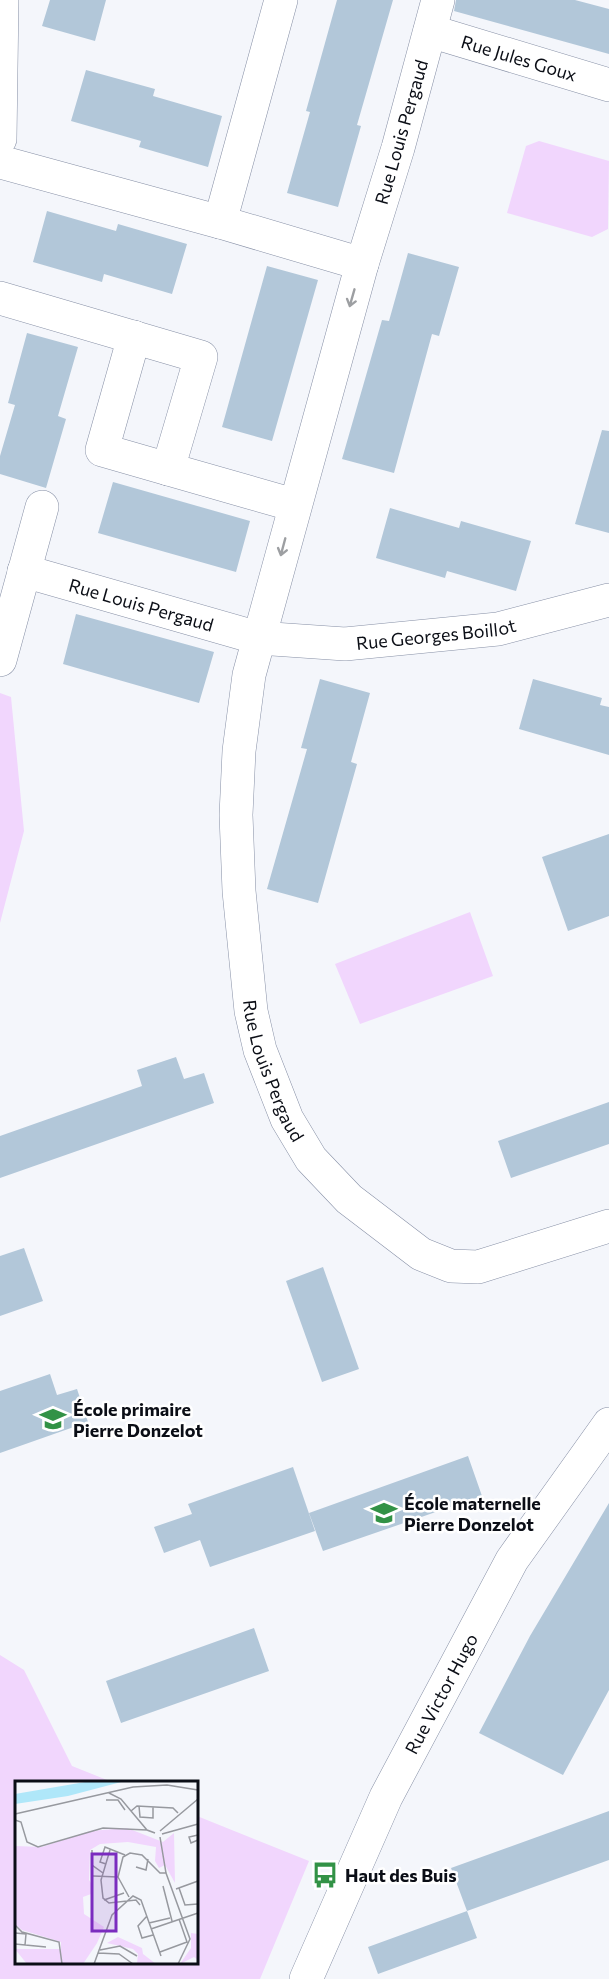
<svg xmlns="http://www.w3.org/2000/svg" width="609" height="1979" font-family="Commissioner,sans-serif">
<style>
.green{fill:#f1d6fd}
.building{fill:#b2c7d9}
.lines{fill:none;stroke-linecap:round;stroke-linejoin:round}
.street-casing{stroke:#8790a6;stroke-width:34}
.street{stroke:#fff;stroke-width:33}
.oneway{stroke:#9d9fa2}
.labels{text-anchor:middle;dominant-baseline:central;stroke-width:5;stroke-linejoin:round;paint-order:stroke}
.street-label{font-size:18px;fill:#0b0e16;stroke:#fff}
.poi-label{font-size:18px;font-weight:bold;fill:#0b0e16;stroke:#fff;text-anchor:start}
.inset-road{fill:none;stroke:#97999f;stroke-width:1.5}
.view{fill:#7b2cbf;fill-opacity:0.15;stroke:#7b2cbf;stroke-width:3}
.inset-edge{fill:none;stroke:#0b0e16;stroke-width:3}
</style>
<rect width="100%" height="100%" fill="#f4f6fb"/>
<path class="green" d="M539,141L609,161L608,229L592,237L507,213L526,146Z
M0,693L11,697L24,831L0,923Z
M470,912L493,976L360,1024L335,964Z
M0,1655L24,1670L72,1766L112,1782H16V1962H196L197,1816L309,1861L260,1979H0Z"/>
<path class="building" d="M50,0H106L95,41L42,26Z
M337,0H393L357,125L361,126L338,207L287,193L310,112L306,111Z
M456,0H575L609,9V54L454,11Z
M86,70L155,89L153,96L222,116L208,167L139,147L141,141L71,121Z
M47,211L116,231L118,224L187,244L172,294L104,274L102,282L33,262Z
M408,253L459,267L439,336L432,334L394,473L342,459L382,320L389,321Z
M267,266L318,280L272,441L222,427Z
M27,333L78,347L58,416L66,419L46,488L0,474V456L15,405L8,403Z
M602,430L609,431V533L575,524Z
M113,482L250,521L236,572L98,533Z
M390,508L459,528L461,521L531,541L516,591L447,571L445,578L376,558Z
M76,614L214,652L199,703L63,664Z
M320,679L370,693L351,762L357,764L318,903L267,889L307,749L301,748Z
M533,679L602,698L600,705L609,707V755L519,729Z
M609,834V916L568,931L542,857Z
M176,1057L184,1079L204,1073L214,1103L0,1178V1136L142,1086L137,1070Z
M609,1102V1144L511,1178L498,1141Z
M24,1248L43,1301L0,1316V1256Z
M323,1267L359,1369L322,1382L286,1281Z
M50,1374L57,1395L77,1389L88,1422L0,1453V1391Z
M468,1456L482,1496L323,1551L309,1513Z
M293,1467L315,1531L210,1567L200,1540L164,1553L154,1527L192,1514L188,1504Z
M609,1503V1690L563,1775L479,1733L530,1636Z
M254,1628L269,1671L121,1723L106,1681Z
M609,1811V1860L467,1911L451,1868Z
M467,1911L477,1938L378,1974L368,1947Z"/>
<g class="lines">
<g class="street-casing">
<g id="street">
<path d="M281,0L220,222L362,264"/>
<path id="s1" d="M438,0L398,148L362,264L249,675L239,751L236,815L239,891L251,1011L260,1050L287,1119L311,1159L349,1199L421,1254L451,1266L478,1267L609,1226"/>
<path id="s2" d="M430,31L609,85"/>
<path d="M0,139L2,0"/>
<path d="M0,162L220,222"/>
<path d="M0,298L201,357L168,469L294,505"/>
<path d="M134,337L102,450L168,469"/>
<path id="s3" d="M24,571L258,638L345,644L498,629L609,600"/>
<path d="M0,660L42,507"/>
<path id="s4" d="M306,1979L386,1797L512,1560L609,1424"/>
</g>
</g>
<use href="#street" class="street"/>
</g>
<defs><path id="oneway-shaft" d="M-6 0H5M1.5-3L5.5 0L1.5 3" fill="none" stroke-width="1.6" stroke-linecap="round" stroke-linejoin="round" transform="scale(1.5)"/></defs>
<g class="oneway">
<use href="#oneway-shaft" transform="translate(352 298) rotate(106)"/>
<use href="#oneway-shaft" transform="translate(283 547) rotate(105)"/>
</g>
<defs>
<g id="school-bare" transform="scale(2.07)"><path d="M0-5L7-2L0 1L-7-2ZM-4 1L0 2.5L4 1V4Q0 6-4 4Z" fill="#329246" stroke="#fff" stroke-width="2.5" paint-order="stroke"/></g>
<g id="bus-bare" transform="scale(2.07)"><path d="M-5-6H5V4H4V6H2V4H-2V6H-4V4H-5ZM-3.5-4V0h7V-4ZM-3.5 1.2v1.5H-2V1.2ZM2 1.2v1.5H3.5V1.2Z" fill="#329246" stroke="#fff" stroke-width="2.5" paint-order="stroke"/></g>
</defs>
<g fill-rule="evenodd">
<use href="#school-bare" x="53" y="1419"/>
<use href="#school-bare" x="384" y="1513"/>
<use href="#bus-bare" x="325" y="1875"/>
</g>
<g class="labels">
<g class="street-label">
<text stroke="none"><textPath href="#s2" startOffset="93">Rue Jules Goux</textPath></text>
<text transform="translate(401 132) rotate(-74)">Rue Louis Pergaud</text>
<text stroke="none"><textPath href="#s3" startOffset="122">Rue Louis Pergaud</textPath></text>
<text stroke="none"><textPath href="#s3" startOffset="422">Rue Georges Boillot</textPath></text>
<text stroke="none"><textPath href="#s1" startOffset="1102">Rue Louis Pergaud</textPath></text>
<text stroke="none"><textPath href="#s4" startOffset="316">Rue Victor Hugo</textPath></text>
</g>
<g class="poi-label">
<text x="73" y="1409">École primaire<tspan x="73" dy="21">Pierre Donzelot</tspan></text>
<text x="404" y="1503">École maternelle<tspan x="404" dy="21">Pierre Donzelot</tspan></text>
<text x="345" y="1875">Haut des Buis</text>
</g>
</g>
<g transform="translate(15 1781)">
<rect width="183" height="183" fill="#f4f6fb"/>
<path d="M112,47L148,61L159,52L160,102L150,84L144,87L140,80L141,66L113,61L85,63L75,69L74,99L78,105L76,113L68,116L69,133L89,146L82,162L68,183H12L0,168H46V161L7,149L0,143V65L27,66L75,50ZM176,152L183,153V179L179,176L165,183L176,167ZM103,156L127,167L128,173L141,183H122L123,173L118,168L92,162Z" fill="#f1d6fd"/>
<path d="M76,0H110L53,15L0,23V13Z" fill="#afe7f9"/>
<path class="inset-road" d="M94,12L106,18L132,49L140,52M91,19H103L110,29M124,25L125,36L138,37V26M116,30L122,25L158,27L163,32M0,33L118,6L152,4L183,9M0,39L6,41L12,61L23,66L88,47L132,49M145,50L183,18M147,53L183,43M183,54L174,56L176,62L183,59M145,56L151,92L175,158L163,183M77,69V84L88,92M95,69L86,99L88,117L94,122L121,119L125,124M91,83L85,81L90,66L110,74M121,86L131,89L133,78M78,95L103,96M103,96L108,76L115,72L127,74L145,92H151M103,96L114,116M148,105L157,140M164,107L170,124L183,123M161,108L183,100M89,119L109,112M132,135L123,145L127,157L138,154M134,142L155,137M0,144L7,151L44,161L47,183M136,148L183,132M0,152L11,153L10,164M0,163L31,166M85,169L105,165L122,175M145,171L172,161L164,138M83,172L104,173L118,183M79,183L97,134L118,115L126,119L146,175"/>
<path class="view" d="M77,73H101V150H77Z"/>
<rect width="183" height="183" class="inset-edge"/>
</g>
</svg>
